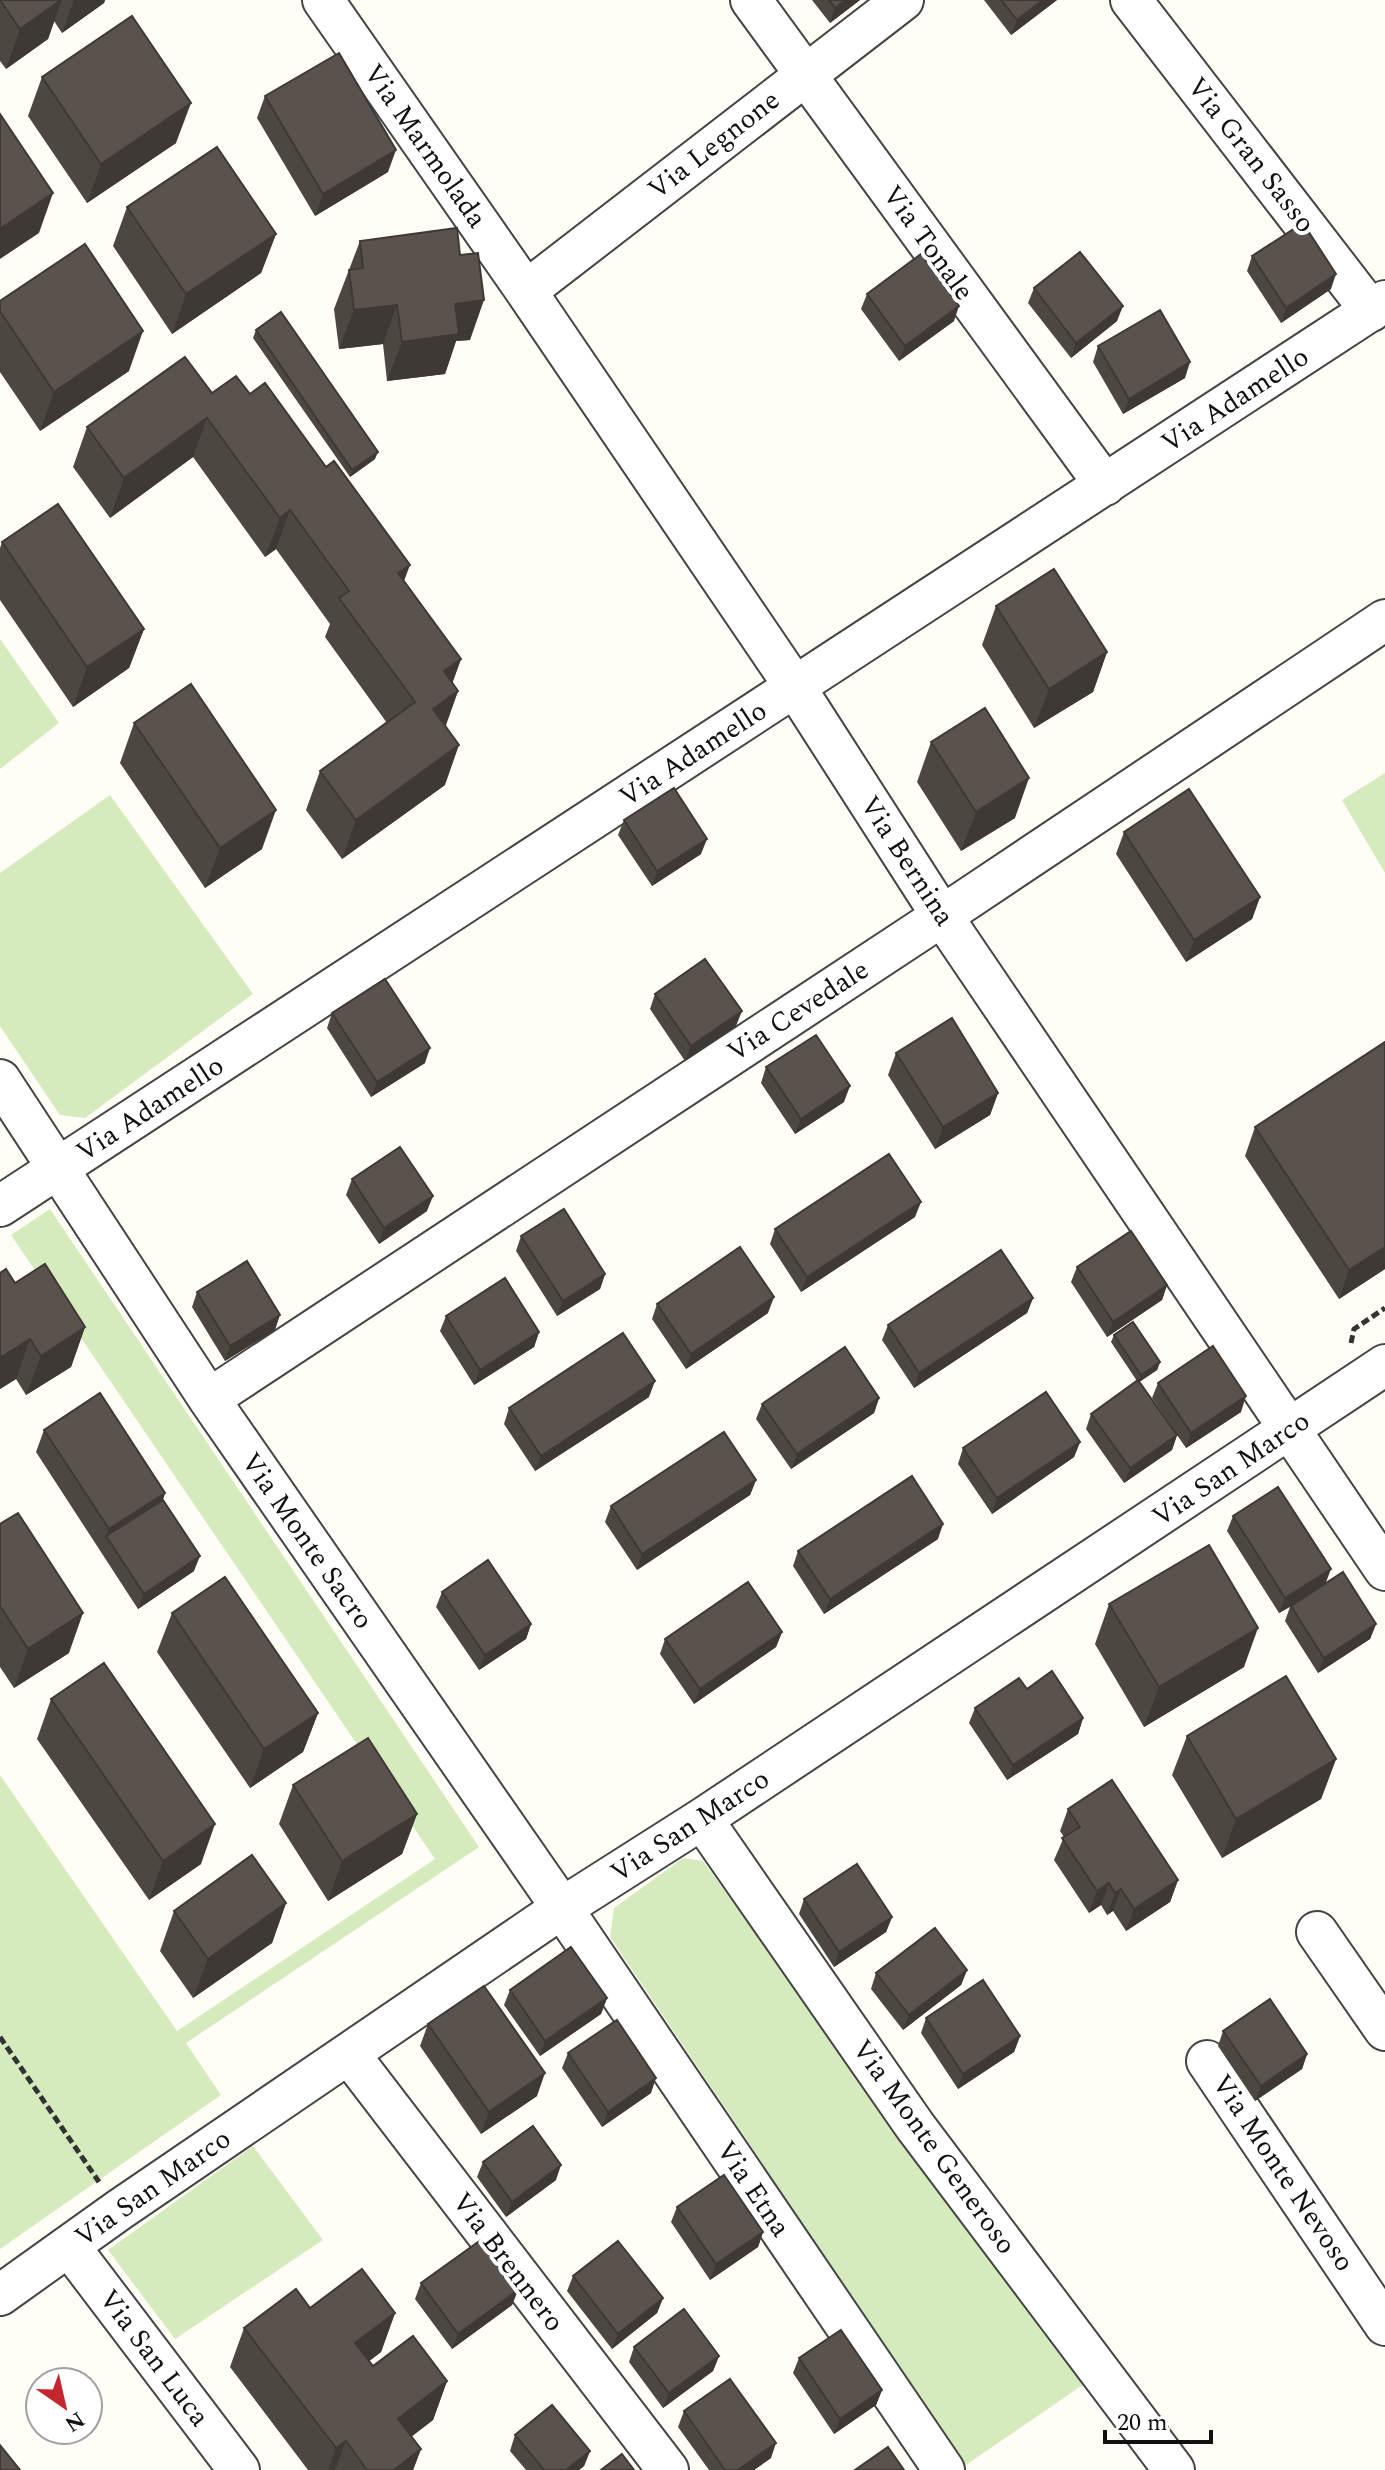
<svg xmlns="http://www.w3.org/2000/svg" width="1385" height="2470" font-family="Spectral,serif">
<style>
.green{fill:#d5ebbd}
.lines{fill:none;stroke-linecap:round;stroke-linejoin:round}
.street-casing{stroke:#444;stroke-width:44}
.path{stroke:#333;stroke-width:5;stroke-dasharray:8 4;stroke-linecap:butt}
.street{stroke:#fff;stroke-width:40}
.wall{fill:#4d4742}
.shaded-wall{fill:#3f3936}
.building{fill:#5a524d;stroke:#3f3936;stroke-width:2}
.labels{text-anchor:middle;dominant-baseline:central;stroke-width:8;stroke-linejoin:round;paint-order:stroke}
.street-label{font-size:28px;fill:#111;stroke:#fff}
</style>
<rect width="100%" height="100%" fill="#fffdf5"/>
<path class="green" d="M0,639L59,723L0,769Z
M1385,773V873L1342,800Z
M110,795L253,994L85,1118L60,1115L0,1026V873Z
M50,1209L479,1847L186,2043L221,2095L0,2249V1775L177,2031L435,1859L11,1235Z
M683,1858L703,1861L1084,2384L966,2465L610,1937L614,1908Z
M253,2146L323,2240L175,2339L108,2250Z"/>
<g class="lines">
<g class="street-casing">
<path id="street" d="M323,0L526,291L795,687L942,916L1385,1570
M751,0L1105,485
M1131,0L1371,311
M526,291L903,0
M0,1080L209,1399L562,1908L944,2470
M0,1206L1385,301
M209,1399L942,916L1385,620
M702,1819L915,2126L1174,2470
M1317,1932L1385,2030
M349,2054L668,2470
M1207,2061L1385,2325
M69,2246L239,2470
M0,2295L119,2210L562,1908L702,1819L1385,1365"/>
</g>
<path class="path" d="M1351,1343L1354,1329L1385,1308
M0,2037L99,2182"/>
<use href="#street" class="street"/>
</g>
<path class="wall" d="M0,0H105L104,3L62,33L54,21L48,39L6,69L0,61Z
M812,0H860L830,23Z
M984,0H1057L1011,35Z
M42,77L176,143L87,203L28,116Z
M265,96L388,172L315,216L257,118Z
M127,207L276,234L261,273L172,334L113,246Z
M360,241L470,340L456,341L445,374L387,381L383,344L339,349L334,309Z
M1252,256L1331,289L1281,323L1247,271Z
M1034,288L1117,321L1071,358L1028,303Z
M867,294L954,321L899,361L861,309Z
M0,301L129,371L40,431L0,372Z
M256,330L375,459L350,477L253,338Z
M1098,346L1185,378L1123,414L1093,362Z
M212,393L250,394L404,581L461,659L452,683L458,691L445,726V785L342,859L306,810L320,771L387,723L325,637L330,624L276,549L265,557L193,457L110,518L73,467L87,427Z
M2,542L144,629L129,668L73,707L0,600V548Z
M996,606L1107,652L1093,692L1034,728L982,645Z
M134,723L262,849L205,888L120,763Z
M931,742L1015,818L961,851L917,782Z
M624,820L701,854L652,886L618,835Z
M1124,832L1260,897L1252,919L1186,962L1116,854Z
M655,994L736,1026L685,1061L650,1009Z
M332,1013L425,1063L371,1097L327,1028Z
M1385,1042V1269L1339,1299L1245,1156L1255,1127Z
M896,1053L998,1093L990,1115L935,1149L888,1075Z
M766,1067L844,1102L795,1134L761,1083Z
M352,1179L427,1211L379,1244L346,1195Z
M915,1217L801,1292L770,1244L775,1229Z
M521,1236L605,1274L600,1289L557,1316L516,1251Z
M1077,1267L1167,1285L1162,1300L1107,1337L1071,1282Z
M0,1273L85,1327L71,1367L26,1395L16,1379L0,1389Z
M197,1292L275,1330L225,1361L192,1307Z
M1033,1298L1027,1313L914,1388L882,1340L888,1325Z
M657,1304L768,1313L686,1369L652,1319Z
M446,1316L539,1332L534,1347L474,1385L440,1331Z
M1114,1335L1160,1362L1157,1370L1139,1382L1169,1423L1152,1398L1158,1383L1241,1412L1186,1448L1177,1435L1172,1450L1124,1483L1086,1429L1091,1414L1137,1381L1111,1342Z
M649,1397L535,1471L504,1424L509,1408Z
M879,1398L874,1413L791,1469L756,1419L762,1404Z
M44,1430L165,1493L163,1500L194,1571L138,1609L36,1452Z
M1080,1442L1074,1457L992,1514L958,1464L963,1448Z
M756,1480L750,1495L637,1570L605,1522L611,1506Z
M1233,1516L1326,1583L1376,1624L1370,1639L1318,1673L1285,1621L1290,1607L1279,1613L1227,1531Z
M0,1524L69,1653L14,1688L0,1667Z
M938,1539L824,1614L793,1566L798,1551Z
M442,1592L531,1624L526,1639L479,1670L436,1607Z
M1109,1604L1244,1667L1144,1727L1095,1644Z
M172,1613L318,1713L303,1752L250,1788L157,1652Z
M782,1632L776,1647L694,1704L660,1654L665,1639Z
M1027,1689L1083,1718L1078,1734L1007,1780L969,1723L975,1708Z
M51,1699L201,1864L149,1900L37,1739Z
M1187,1736L1336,1759L1321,1799L1222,1858L1172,1775Z
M293,1785L417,1814L402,1854L328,1901L279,1824Z
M1068,1809L1178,1880L1170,1902L1126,1931L1113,1911L1107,1915L1101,1905L1089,1913L1054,1860L1064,1837L1060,1831Z
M804,1899L892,1917L886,1932L834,1967L799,1914Z
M286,1903L272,1943L193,1998L160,1951L174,1911Z
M967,1970L961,1985L903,2030L871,1989L876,1973Z
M510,1990L607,1998L601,2014L540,2056L504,2005Z
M926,2018L1020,2036L1014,2052L958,2089L921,2033Z
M428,2024L537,2096L481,2134L420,2046Z
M1223,2031L1307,2054L1302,2069L1255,2101L1218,2046Z
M568,2053L651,2093L602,2127L562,2068Z
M483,2162L556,2180L506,2217L477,2177Z
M677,2207L763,2232L758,2247L710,2280L671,2222Z
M573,2276L663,2298L657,2313L612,2349L567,2291Z
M421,2283L518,2290L512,2305L452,2349L415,2299Z
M310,2308L395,2313L381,2352L369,2361L373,2366L447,2381L433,2420L411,2437L421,2449L413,2470H308L230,2367L244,2328Z
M634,2347L719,2356L713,2371L663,2408L629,2362Z
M799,2358L882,2390L876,2405L834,2434L793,2373Z
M684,2411L771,2458L754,2470H709L678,2427Z
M515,2435L590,2451L584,2466L579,2470H526L510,2451Z"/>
<path class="shaded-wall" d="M62,0L48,39L6,69L20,29Z
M74,0H105L104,3L62,33Z
M846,0H860L830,23L835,8Z
M1043,0H1057L1011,35L1017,20Z
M191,103L176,143L87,203L101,164Z
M396,150L388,172L315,216L323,194Z
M53,193L39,233L0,259V229Z
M276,234L261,273L172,334L186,294Z
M1336,274L1331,289L1281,323L1286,308Z
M484,300L470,340L456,341L445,374L387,381L402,342L455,304Z
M397,305L383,344L339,349L354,310Z
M959,306L954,321L899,361L905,346Z
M1123,306L1117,321L1071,358L1076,343Z
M143,331L129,371L40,431L54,392Z
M1190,362L1185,378L1123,414L1129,399Z
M207,418L193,457L110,518L124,478Z
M378,452L375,459L350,477L352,470Z
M290,510L276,549L265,557L280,518Z
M410,565L395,605L398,573Z
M144,629L129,668L73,707L87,667Z
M1107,652L1093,692L1034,728L1049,689Z
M461,659L447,698L444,671Z
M458,691L444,731L433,709Z
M459,745L445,785L342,859L356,820Z
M1029,778L1015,818L961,851L976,812Z
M276,810L262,849L205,888L220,848Z
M707,839L701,854L652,886L657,871Z
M1260,897L1252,919L1186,962L1194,940Z
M742,1011L736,1026L685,1061L691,1046Z
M430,1048L425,1063L371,1097L377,1082Z
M850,1086L844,1102L795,1134L801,1119Z
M998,1093L990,1115L935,1149L943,1127Z
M433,1196L427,1211L379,1244L384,1228Z
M921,1202L915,1217L801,1292L807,1277Z
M1385,1247V1269L1339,1299L1349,1270Z
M605,1274L600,1289L557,1316L563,1301Z
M1167,1285L1162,1300L1107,1337L1113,1322Z
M774,1297L768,1313L686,1369L691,1354Z
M1033,1298L1027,1313L914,1388L919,1373Z
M280,1315L275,1330L225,1361L230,1346Z
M85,1327L71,1367L26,1395L41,1356Z
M539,1332L534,1347L474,1385L480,1370Z
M30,1339L16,1379L0,1389V1358Z
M1160,1362L1157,1370L1138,1383L1141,1375Z
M655,1381L649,1397L535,1471L541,1456Z
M1246,1396L1241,1412L1186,1448L1191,1433Z
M879,1398L874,1413L791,1469L797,1454Z
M1177,1435L1172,1450L1124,1483L1130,1468Z
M1080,1442L1074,1457L992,1514L997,1498Z
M756,1480L750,1495L637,1570L642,1554Z
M165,1493L157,1515L106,1536L109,1529Z
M943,1524L938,1539L824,1614L830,1599Z
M200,1556L194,1571L138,1609L144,1594Z
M1331,1569L1325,1585L1279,1613L1285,1598Z
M83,1613L69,1653L14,1688L28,1649Z
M531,1624L526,1639L479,1670L485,1655Z
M1376,1624L1370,1639L1318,1673L1324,1658Z
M1258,1628L1244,1667L1144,1727L1159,1687Z
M782,1632L776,1647L694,1704L700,1689Z
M318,1713L303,1752L250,1788L264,1749Z
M1083,1718L1078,1734L1007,1780L1013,1765Z
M1336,1759L1321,1799L1222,1858L1236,1819Z
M417,1814L402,1854L328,1901L342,1861Z
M215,1824L201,1864L149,1900L163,1861Z
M1178,1880L1170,1902L1126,1931L1134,1909Z
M1109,1883L1101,1905L1089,1913L1097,1891Z
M1121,1889L1113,1911L1107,1915L1115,1893Z
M286,1903L272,1943L193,1998L208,1959Z
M892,1917L886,1932L834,1967L839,1952Z
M967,1970L961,1985L903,2030L909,2015Z
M607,1998L601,2014L540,2056L545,2041Z
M1020,2036L1014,2052L958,2089L963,2074Z
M1307,2054L1302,2069L1255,2101L1261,2086Z
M545,2073L537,2096L481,2134L489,2112Z
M656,2078L651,2093L602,2127L608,2112Z
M561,2165L556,2180L506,2217L512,2202Z
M763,2232L758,2247L710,2280L716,2264Z
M518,2290L512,2305L452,2349L458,2334Z
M663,2298L657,2313L612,2349L618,2334Z
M395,2313L381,2352L341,2383L355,2343Z
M719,2356L713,2371L663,2408L669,2393Z
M447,2381L433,2420L383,2458L398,2419Z
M882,2390L876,2405L834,2434L840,2419Z
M346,2441L335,2470H328L336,2448Z
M776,2443L771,2458L754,2470H738Z
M421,2449L413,2470H394Z
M590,2451L584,2466L579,2470H566Z"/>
<path class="building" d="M0,0H61L20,29Z
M829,0H846L835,8Z
M1001,0H1043L1017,20Z
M132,16L191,103L101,164L42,77Z
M339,53L396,150L323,194L265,96Z
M0,114L53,193L0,229Z
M217,147L276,234L186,294L127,207Z
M1303,223L1336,274L1286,308L1252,256Z
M457,228L460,255L478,253L484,300L455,304L459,334L402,342L397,305L354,310L349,270L363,268L360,241Z
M85,244L143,331L54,392L0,311V301Z
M1080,252L1123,306L1076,343L1034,288Z
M921,254L959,306L905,346L867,294Z
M1160,310L1190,362L1129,399L1098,346Z
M281,312L378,452L352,470L256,330Z
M185,357L212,393L236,376L250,394L265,383L326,467L334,461L410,565L398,573L461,659L444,671L458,691L433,709L459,745L356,820L320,771L415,702L339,598L349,591L290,510L280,518L207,418L124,478L87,427Z
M58,504L144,629L87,667L2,542Z
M1054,569L1107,652L1049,689L996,606Z
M191,684L276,810L220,848L134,723Z
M985,708L1029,778L976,812L931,742Z
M674,788L707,839L657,871L624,820Z
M1189,789L1260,897L1194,940L1124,832Z
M705,959L742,1011L691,1046L655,994Z
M385,979L430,1048L377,1082L332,1013Z
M952,1018L998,1093L943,1127L896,1053Z
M816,1035L850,1086L801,1119L766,1067Z
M1385,1042V1247L1349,1270L1255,1127Z
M400,1147L433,1196L384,1228L352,1179Z
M889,1154L921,1202L807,1277L775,1229Z
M564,1209L605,1274L563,1301L521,1236Z
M1131,1231L1167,1285L1113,1322L1077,1267Z
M740,1247L774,1297L691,1354L657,1304Z
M1001,1250L1033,1298L919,1373L888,1325Z
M247,1261L280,1315L230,1346L197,1292Z
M45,1264L85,1327L41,1356L30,1339L0,1358V1273L6,1269L15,1283Z
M505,1278L539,1332L480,1370L446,1316Z
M1133,1322L1160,1362L1141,1375L1114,1335Z
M623,1333L655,1381L541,1456L509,1408Z
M1213,1346L1246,1396L1191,1433L1158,1383Z
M845,1347L879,1398L797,1454L762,1404Z
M1138,1380L1177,1435L1130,1468L1091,1414Z
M1046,1392L1080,1442L997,1498L963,1448Z
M100,1393L165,1493L109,1529L44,1430Z
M724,1432L756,1480L642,1554L611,1506Z
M912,1476L943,1524L830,1599L798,1551Z
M1278,1487L1331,1569L1285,1598L1233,1516Z
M163,1500L200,1556L144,1594L106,1536Z
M18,1513L83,1613L28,1649L0,1606V1524Z
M1209,1545L1258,1628L1159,1687L1109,1604Z
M488,1560L531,1624L485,1655L442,1592Z
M1343,1572L1376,1624L1324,1658L1291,1606Z
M225,1577L318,1713L264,1749L172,1613Z
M748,1582L782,1632L700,1689L665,1639Z
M104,1663L215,1824L163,1861L51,1699Z
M1052,1671L1083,1718L1013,1765L975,1708L1019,1678L1027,1689Z
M1286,1676L1336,1759L1236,1819L1187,1736Z
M368,1738L417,1814L342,1861L293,1785Z
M1112,1780L1178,1880L1134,1909L1121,1889L1115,1893L1109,1883L1097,1891L1062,1838L1080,1827L1068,1809Z
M252,1855L286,1903L208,1959L174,1911Z
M857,1864L892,1917L839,1952L804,1899Z
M935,1928L967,1970L909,2015L876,1973Z
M571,1947L607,1998L545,2041L510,1990Z
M983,1980L1020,2036L963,2074L926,2018Z
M484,1986L545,2073L489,2112L428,2024Z
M1270,1999L1307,2054L1261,2086L1223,2031Z
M617,2020L656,2078L608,2112L568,2053Z
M533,2126L561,2165L512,2202L483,2162Z
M724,2175L763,2232L716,2264L677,2207Z
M481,2240L518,2290L458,2334L421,2283Z
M618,2241L663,2298L618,2334L573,2276Z
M362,2269L395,2313L355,2343L373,2366L413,2336L447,2381L398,2419L421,2449L394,2470H367L346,2441L336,2448L244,2328L296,2289L310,2308Z
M684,2309L719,2356L669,2393L634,2347Z
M841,2330L882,2390L840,2419L799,2358Z
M730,2379L776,2443L738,2470H725L684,2411Z
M552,2405L590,2451L566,2470H544L515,2435Z
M0,2445L20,2470H0Z
M888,2447L904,2470H855Z
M622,2454L634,2470H601Z"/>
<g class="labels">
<g class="street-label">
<text transform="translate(714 145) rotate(-38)">Via Legnone</text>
<text transform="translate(425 146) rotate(55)">Via Marmolada</text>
<text transform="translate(1251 155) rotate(52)">Via Gran Sasso</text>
<text transform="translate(928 243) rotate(54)">Via Tonale</text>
<text transform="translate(1235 400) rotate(-33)">Via Adamello</text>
<text transform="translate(693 754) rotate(-33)">Via Adamello</text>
<text transform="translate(907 861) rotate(57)">Via Bernina</text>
<text transform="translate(798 1011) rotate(-33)">Via Cevedale</text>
<text transform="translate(150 1109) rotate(-33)">Via Adamello</text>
<text transform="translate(1231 1469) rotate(-34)">Via San Marco</text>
<text transform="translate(307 1541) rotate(55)">Via Monte Sacro</text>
<text transform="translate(690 1826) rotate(-33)">Via San Marco</text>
<text transform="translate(934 2147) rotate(54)">Via Monte Generoso</text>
<text transform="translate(1283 2173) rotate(56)">Via Monte Nevoso</text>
<text transform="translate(153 2188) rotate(-35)">Via San Marco</text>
<text transform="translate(753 2189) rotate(56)">Via Etna</text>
<text transform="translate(508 2262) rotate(53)">Via Brennero</text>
<text transform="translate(154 2358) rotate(53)">Via San Luca</text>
</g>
</g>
<g transform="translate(64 2406) rotate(146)"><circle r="38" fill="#ffffff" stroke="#a0a0a0" stroke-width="2"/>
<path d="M0-6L14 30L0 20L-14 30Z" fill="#c4262e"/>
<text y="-12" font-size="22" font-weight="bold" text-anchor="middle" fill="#111111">N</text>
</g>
<path d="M1105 2430v12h106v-12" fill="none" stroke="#111111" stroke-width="4"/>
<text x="1117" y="2430" font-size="24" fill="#111111" stroke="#ffffff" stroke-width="6" paint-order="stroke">20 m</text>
</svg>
